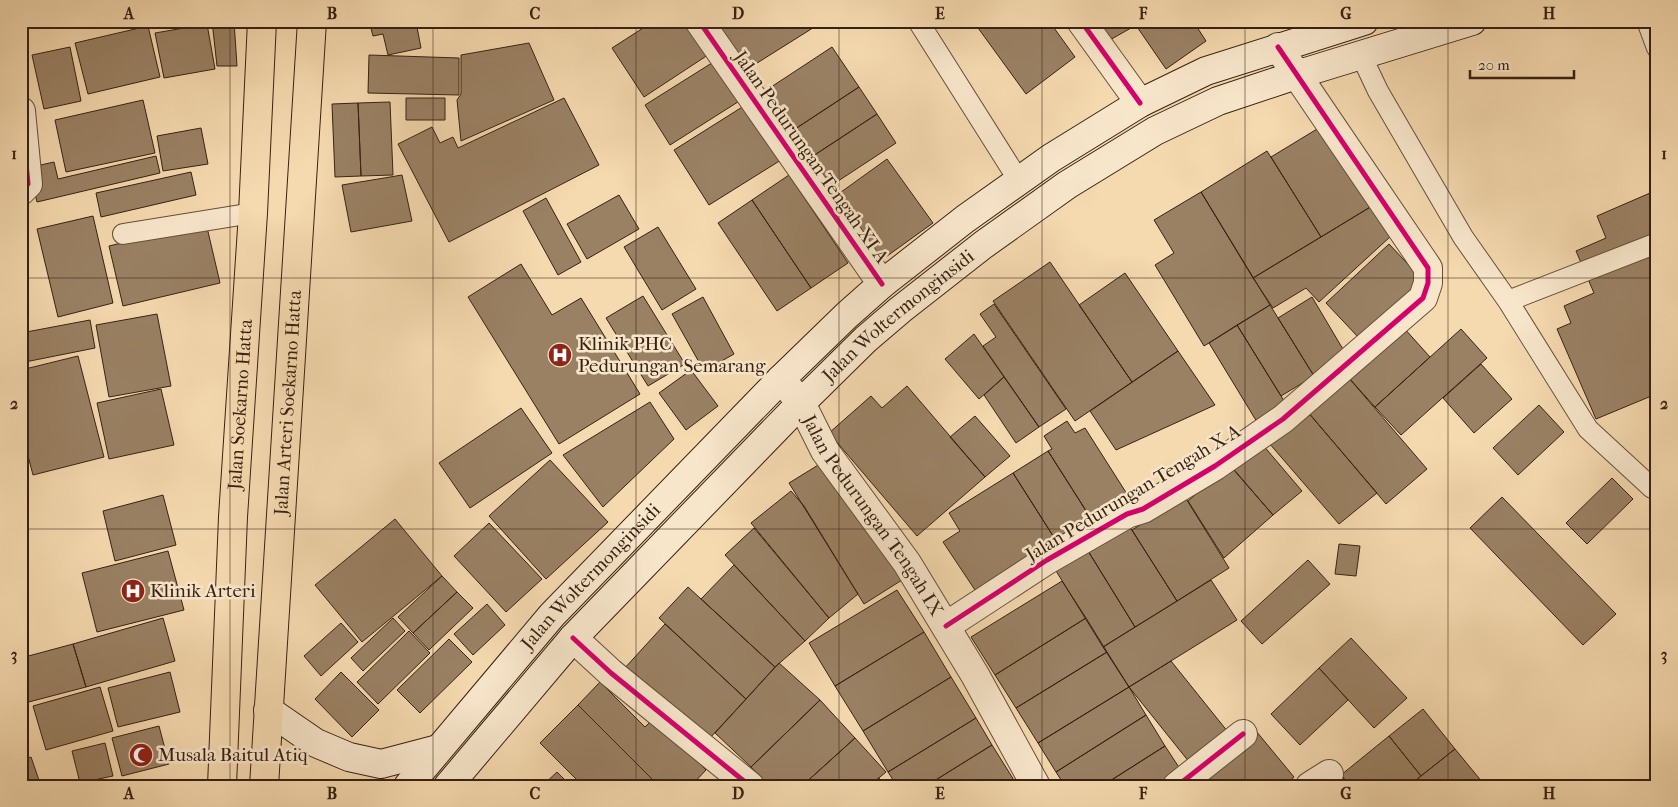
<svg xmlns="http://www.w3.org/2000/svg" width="1678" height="807" font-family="'IM FELL French Canon',serif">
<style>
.building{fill:#9a8164;stroke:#372112}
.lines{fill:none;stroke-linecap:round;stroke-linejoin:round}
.service-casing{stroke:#664f39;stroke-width:22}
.minor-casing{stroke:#664f39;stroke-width:30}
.secondary-casing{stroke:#372112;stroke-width:30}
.primary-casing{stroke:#372112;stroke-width:30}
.service{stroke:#f8e6cb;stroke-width:20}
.minor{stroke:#f8e6cb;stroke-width:28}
.secondary{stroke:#f8e6cb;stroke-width:28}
.primary{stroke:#f5d9af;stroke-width:28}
.cycleway-casing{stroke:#f8e6cb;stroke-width:8}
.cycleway{stroke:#d6006c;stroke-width:5}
.grid{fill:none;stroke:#372112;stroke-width:1;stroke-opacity:0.55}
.labels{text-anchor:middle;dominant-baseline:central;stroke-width:5;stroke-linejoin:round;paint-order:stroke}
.street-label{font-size:19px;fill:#372112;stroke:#f8e6cb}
.poi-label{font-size:19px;fill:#372112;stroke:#f8e6cb;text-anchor:start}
.neatline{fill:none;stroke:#372112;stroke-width:2}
.grid-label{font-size:16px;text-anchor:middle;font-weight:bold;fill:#372112}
</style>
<rect width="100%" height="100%" fill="#f5d9af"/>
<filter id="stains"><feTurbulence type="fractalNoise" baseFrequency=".004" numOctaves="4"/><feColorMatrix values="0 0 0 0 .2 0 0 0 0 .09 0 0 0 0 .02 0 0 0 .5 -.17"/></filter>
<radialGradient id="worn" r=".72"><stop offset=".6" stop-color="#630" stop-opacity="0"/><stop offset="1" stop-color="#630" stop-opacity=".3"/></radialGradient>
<path class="building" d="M212,21H234L237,66H217Z
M369,21H440L417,27L421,48L388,55L383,34L373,36Z
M589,21H605L595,29Z
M654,21H694L714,51L644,97L612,48Z
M716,21H813L816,26L746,70Z
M973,21H1049L1075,57L1026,94Z
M1087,21H1127L1131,28L1101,45Z
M1133,21H1193L1206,41L1166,69Z
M207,24L215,69L164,78L155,33Z
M148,26L160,77L88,94L75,43Z
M529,43L554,100L461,141L457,100L461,94V55Z
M70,47L81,101L44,109L32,55Z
M832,47L859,87L789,133L762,93Z
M369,55L459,58V95L368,93Z
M715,61L741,100L670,145L645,105Z
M859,87L877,114L807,160L789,133Z
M406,98H445V120H406Z
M564,98L599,165L449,242L398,144L432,127L440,143L453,137L458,148Z
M143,100L155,153L66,172L55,120Z
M390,102L393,175L361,176L358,103Z
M358,103L361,176L335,177L332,104Z
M747,104L781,160L709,205L674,150Z
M877,114L896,143L826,189L807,160Z
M1322,126L1372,206L1321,237L1271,157Z
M201,128L208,164L163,171L157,136Z
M1267,151L1321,237L1253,278L1201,192Z
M156,156L160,173L37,202L33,185L32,167L54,162L58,179Z
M887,159L933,223L876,264L830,200Z
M191,172L196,195L101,217L96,193Z
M402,175L412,221L351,232L342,185Z
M789,175L848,263L811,288L752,200Z
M1657,190V414L1649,397L1596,419L1557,329L1571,323L1564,306L1594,293L1576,251L1606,238L1597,216Z
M1201,192L1270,305L1204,346L1155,265L1174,253L1154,220Z
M619,195L639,229L587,259L567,224Z
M546,198L581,262L558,275L523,211Z
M752,200L811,288L777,311L718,223Z
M1372,206L1391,236L1319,302L1306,288L1273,308L1253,278Z
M93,216L113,303L58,317L37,229Z
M206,223L220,283L123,306L109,246Z
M658,227L696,289L662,310L624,247Z
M1389,244L1422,279L1359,338L1326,303Z
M1050,262L1132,382L1075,421L993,301Z
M521,264L552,315L581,298L640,394L559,444L468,297Z
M1125,273L1178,351L1132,382L1079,305Z
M643,296L685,364L648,386L606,318Z
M703,297L734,354L704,371L672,314Z
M1312,297L1347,356L1314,376L1278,318Z
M994,304L1066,409L1039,427L983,346L996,337L980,314Z
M1270,305L1314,376L1281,396L1237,325Z
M157,314L171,386L109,397L96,325Z
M90,320L95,348L25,362L21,343V333Z
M1237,325L1286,404L1257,422L1209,343Z
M1403,327L1430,357L1375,407L1348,377Z
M1461,329L1487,358L1401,435L1375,407Z
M974,334L1004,377L979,399L945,359Z
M1178,351L1215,405L1116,450L1090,411Z
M78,356L104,457L33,475L21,429V370Z
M1481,364L1512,399L1474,433L1443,398Z
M691,370L718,406L686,430L659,393Z
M1004,377L1039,427L1016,443L984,395Z
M1348,377L1427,469L1386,504L1307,411Z
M907,386L985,477L917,536L829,433L871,396L882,408Z
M161,389L174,445L109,459L97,403Z
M650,402L674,439L603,507L563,455Z
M1539,405L1564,432L1518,475L1493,448Z
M521,408L552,453L470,508L439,463Z
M1307,411L1377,493L1339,524L1269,443Z
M975,416L1010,456L985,477L950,437Z
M1067,421L1075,433L1085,428L1127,494L1090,517L1048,451L1052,449L1044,436Z
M1262,444L1302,491L1273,515L1233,469Z
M1048,451L1090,517L1055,539L1013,473Z
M828,459L902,580L864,604L789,483Z
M550,460L608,522L546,579L489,516Z
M1230,465L1273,515L1224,558L1188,501Z
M1013,473L1055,539L975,590L943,542L960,531L949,513Z
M1612,478L1633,499L1587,544L1566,523Z
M791,491L804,506L858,594L829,618L751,523Z
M163,495L176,545L115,561L103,511Z
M1185,497L1229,568L1177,601L1132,530Z
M1502,497L1616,614L1583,645L1470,528Z
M395,519L442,576L362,642L315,585Z
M1126,521L1177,601L1135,627L1085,546Z
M489,523L542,579L506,612L454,556Z
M754,528L829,618L805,641L725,555Z
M1339,544L1360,546L1356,576L1335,574Z
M1085,546L1135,627L1103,647L1053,566Z
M168,551L184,610L97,632L82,573Z
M1308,560L1330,584L1262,644L1241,621Z
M734,565L805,641L775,667L701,599Z
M442,576L457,592L413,633L398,617Z
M1211,580L1237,620L1129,687L1103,647Z
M1062,581L1086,618L995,675L971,637Z
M688,587L775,667L746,699L659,618Z
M897,590L924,632L835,686L809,643Z
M457,592L473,608L429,650L413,633Z
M487,604L505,625L473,655L454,634Z
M163,618L175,661L86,687L73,644Z
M393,618L405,631L363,671L351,658Z
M1086,618L1107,652L1016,708L995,675Z
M341,623L358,642L321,676L304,656Z
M665,624L746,699L709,739L623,670Z
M409,631L430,653L378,704L357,682Z
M924,632L951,677L863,731L835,686Z
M1351,638L1407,698L1374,728L1319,668Z
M449,639L472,662L420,713L397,690Z
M73,644L86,687L21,704V658Z
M1107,652L1129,687L1038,743L1016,708Z
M1171,661L1228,732L1190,763L1129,687Z
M779,663L820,700L751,767L715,733Z
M1319,668L1348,700L1300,745L1271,714Z
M170,672L180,712L118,727L108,688Z
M341,672L379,710L352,737L315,699Z
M951,677L976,718L888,772L863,731Z
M600,682L645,727L654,718L706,770L691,786H659L578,705Z
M100,687L113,731L46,750L33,706Z
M1129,687L1146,715L1056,772L1038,743Z
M820,700L855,738L802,786H769L751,767Z
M578,705L659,786H583L540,743Z
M1423,709L1455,749L1421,776L1389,736Z
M1146,715L1165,746L1102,786H1065L1056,772Z
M976,718L992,745L926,786H897L888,772Z
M159,726L169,764L122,776L112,738Z
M1256,731L1294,777L1284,786H1206L1199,777Z
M1389,736L1421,776L1409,786H1350L1341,775Z
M855,738L886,772L869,786H802Z
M105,743L113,776L80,783L72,751Z
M992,745L1017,785L926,786Z
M1165,746L1184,775L1170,786H1102Z
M1455,749L1483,783L1480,786H1412L1411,784Z
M31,757L41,786H21V761Z
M557,772L571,786H542Z
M1657,772V786H1646Z
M1341,775L1350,786H1328Z
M879,778L884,786H869Z
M697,779L704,786H691Z
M163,780L164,786H138Z"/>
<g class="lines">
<g class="service-casing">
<path id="service" d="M918,21L1019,181
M1647,21L1657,48
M1361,55L1378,91L1463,237L1508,301
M123,234L253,213
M1657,243L1508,301L1588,429L1652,488L1657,489"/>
</g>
<g class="minor-casing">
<g id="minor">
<path d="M699,21L882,284"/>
<path d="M1081,21L1140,103"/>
<path d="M21,111L28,184L21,191"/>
<path id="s1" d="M781,379L801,403L825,451L907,563L975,675L1036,786"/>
<path d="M946,626L1047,560L1127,514L1143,509L1215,466L1283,419L1423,298L1428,283V268L1278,47"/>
<path d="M573,638L611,673L750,786"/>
<path d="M1177,786L1243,734"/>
<path d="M1310,786L1329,774"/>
</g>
</g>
<g class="secondary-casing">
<g id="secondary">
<path d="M268,710L316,743L349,757L381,764L438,749"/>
<path id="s2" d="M408,786L552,615L781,379L847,315L882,284L965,219L1051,158L1140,103L1206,71L1364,21"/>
<path id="s3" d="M448,786L573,638L801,403L866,339L900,310L983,245L1067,185L1155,131L1218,101L1296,75L1472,21"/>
</g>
</g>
<g class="primary-casing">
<g id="primary">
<path id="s4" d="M222,786L233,517L253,213L262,21"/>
<path id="s5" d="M264,786L312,21"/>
</g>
</g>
<use href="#service" class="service"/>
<use href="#minor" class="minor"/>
<use href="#secondary" class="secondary"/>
<use href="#primary" class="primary"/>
<g class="cycleway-casing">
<path id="cycleway" d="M699,21L882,284
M1081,21L1140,103
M21,111L28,184L21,191
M946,626L1047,560L1127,514L1143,509L1215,466L1283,419L1423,298L1428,283V268L1278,47
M573,638L611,673L750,786
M1177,786L1243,734"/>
</g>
<use href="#cycleway" class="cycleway"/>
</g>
<path class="grid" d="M230,21V786M433,21V786M636,21V786M839,21V786M1042,21V786M1245,21V786M1448,21V786M21,278H1657M21,529H1657"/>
<defs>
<g id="hospital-disc" transform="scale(1.25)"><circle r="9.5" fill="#8f2418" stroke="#f8e6cb"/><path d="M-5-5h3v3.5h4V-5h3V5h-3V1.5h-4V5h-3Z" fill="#fff"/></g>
<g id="mosque-disc" transform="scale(1.25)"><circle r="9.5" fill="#8f2418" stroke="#f8e6cb"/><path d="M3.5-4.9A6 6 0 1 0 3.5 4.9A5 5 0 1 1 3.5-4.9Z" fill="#fff"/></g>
</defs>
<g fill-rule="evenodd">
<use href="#hospital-disc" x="560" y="355"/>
<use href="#hospital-disc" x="133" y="591"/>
<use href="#mosque-disc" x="141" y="755"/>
</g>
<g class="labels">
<g class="street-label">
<text transform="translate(811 157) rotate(55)">Jalan Pedurungan Tengah XI A</text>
<text stroke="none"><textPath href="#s3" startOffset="652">Jalan Woltermonginsidi</textPath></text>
<text stroke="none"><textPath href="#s4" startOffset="382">Jalan Soekarno Hatta</textPath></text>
<text stroke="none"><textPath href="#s5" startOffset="384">Jalan Arteri Soekarno Hatta</textPath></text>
<text transform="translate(1133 493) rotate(-31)">Jalan Pedurungan Tengah X A</text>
<text stroke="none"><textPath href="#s1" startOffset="165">Jalan Pedurungan Tengah IX</textPath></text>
<text stroke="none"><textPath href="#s2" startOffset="278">Jalan Woltermonginsidi</textPath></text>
</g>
<g class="poi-label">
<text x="578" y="344">Klinik PHC<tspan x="578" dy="22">Pedurungan Semarang</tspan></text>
<text x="150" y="591">Klinik Arteri</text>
<text x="158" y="755">Musala Baitul Atiq</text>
</g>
</g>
<rect width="1678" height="807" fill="none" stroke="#f5d9af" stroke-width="55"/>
<path d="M1470 70v8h104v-8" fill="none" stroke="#372112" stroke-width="2.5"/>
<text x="1478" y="70" font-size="15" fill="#372112" stroke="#f8e6cb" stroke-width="4" paint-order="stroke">20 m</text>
<rect x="28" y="28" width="1622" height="752" class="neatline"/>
<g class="grid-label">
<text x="129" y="19">A</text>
<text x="332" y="19">B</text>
<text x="535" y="19">C</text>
<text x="738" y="19">D</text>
<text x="940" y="19">E</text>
<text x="1143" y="19">F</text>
<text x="1346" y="19">G</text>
<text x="1549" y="19">H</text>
<text x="14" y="159">1</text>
<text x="1664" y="159">1</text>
<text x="14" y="409">2</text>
<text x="1664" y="409">2</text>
<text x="14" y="660">3</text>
<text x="1664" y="660">3</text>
<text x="129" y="799">A</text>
<text x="332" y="799">B</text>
<text x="535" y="799">C</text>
<text x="738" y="799">D</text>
<text x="940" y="799">E</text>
<text x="1143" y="799">F</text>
<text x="1346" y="799">G</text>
<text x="1549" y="799">H</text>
</g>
<rect width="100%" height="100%" filter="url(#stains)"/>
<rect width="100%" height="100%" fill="url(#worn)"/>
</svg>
